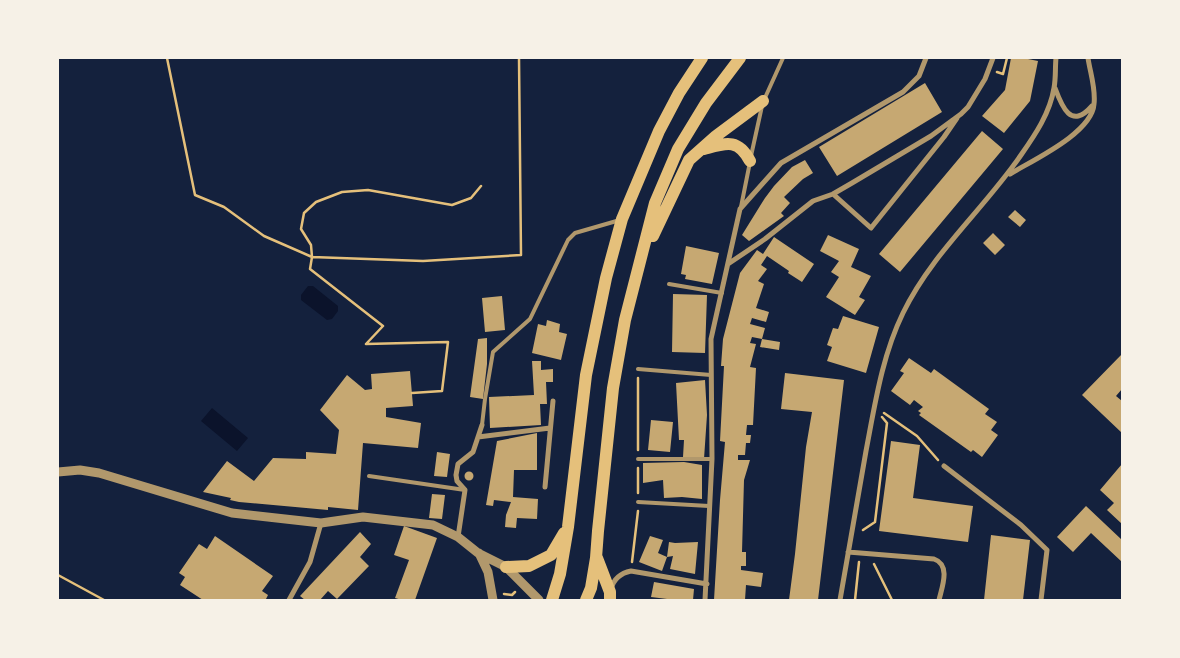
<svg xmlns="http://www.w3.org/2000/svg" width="1180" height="658" font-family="Rubik,sans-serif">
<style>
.water{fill:#0b132b}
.building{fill:#c6a872}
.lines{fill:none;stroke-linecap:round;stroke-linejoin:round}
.path{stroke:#e5c07b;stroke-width:2.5}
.service{stroke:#b1986c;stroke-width:4}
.minor{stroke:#b1986c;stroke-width:5}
.tertiary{stroke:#b1986c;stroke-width:9}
.trunk{stroke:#e5c07b;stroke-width:12}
</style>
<rect width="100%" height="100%" fill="#14213d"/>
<path class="water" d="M308,286H313L338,306V311L332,319L327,320L301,300V295Z
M212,408L248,438L237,451L201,421Z"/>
<path class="building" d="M1011,58H1023L1038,61L1030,101L1004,133L982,116L1005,90Z
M925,83L942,112L837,176L819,147Z
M982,131L1003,149L900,272L879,254Z
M805,160L813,173L803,179L784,197L790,203L781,213L784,216L749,241L742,235L765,198L774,186L792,167Z
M1015,210L1026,220L1020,227L1008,217Z
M993,233L1005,245L995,255L983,243Z
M828,235L859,249L851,267L871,276L859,297L865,300L855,315L826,297L839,277L831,272L839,261L820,251Z
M774,237L814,264L802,282L788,273L789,271L767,256L761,265L767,269L758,281L764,284L756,308L769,312L766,322L752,318L750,324L765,328L762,339L780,342L779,350L760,347L762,339L752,337L750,343L756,344L750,367L756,368L753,425H747L746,435H751L750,443H746L745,455H738V460H750L744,480L742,552H746V566H741V570L763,573L761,587L746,585L745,600H714L720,500L725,442L720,441L724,366H721L723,339L740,273L757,250L763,254Z
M686,246L719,253L712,284L685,279L686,275L681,274Z
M673,294L707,295L705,353L672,352Z
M502,296L505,330L485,332L482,298Z
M843,316L879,327L866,373L827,361L832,347L827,345L833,328L838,329Z
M547,320L560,324L559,332L567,334L561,360L532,353L538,324L546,326Z
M487,338V364L483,399L470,397L478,339Z
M1122,354V389L1116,396L1122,401V433L1082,395Z
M909,358L931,373L934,369L989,409L985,414L997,422L991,430L998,435L982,457L973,450L971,452L919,415L921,413L918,411L923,407L914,400L910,405L891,391L904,373L900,371Z
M532,361H541V370L553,369V382H546L547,404H540L541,425L490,428L489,397L534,395Z
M410,371L413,406L386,408V417L421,423L418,448L363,443L358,510L328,507V510L239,502L230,500L231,498L203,492L227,461L254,481L273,458L306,459V452L336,454L339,430L320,410L347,375L365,390L372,389L371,374Z
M785,373L844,380L818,600H789L795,554L806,447L812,412L781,409Z
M705,380L707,415L704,459L683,457L684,440H679L676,383Z
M651,420L673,422L670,452L648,450Z
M537,433V470H514L513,497L538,499L537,519L517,518L516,528L505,527L506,515L511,502L494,500L493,506L486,505L497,441Z
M891,441L920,445L913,498L973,506L968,542L879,531Z
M437,452L450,454L447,477L434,476Z
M684,462L702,465V499L682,497L664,498L663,480L643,483V463Z
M1122,464V524L1107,510L1114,503L1100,490Z
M464.5 476a4.5 4.5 0 1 1 9 0a4.5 4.5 0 1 1-9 0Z
M432,494L445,495L442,519L429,518Z
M1086,506L1122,540V562L1091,533L1073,552L1057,537Z
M404,526L437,538L415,600H402L395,598L409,560L394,555Z
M360,532L371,544L360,557L369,566L337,599L328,591L320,600H305L300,596Z
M991,535L1030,540L1023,600H984Z
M215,536L273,576L262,591L268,595L266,599L268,600H203L180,585L185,577L179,573L199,544L207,549Z
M650,536L663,540L658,553L667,557L669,542L675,543L698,542L695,574L670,569L673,556L667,557L662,571L639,562Z
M654,582L694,589L693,600H666L667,599L651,597Z"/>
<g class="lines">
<path class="path" d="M167,58L195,195L224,207L264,236L312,257L311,245L301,229L304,213L316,202L342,192L368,190L452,205L471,198L481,186
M997,72L1003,74L1007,58
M366,344L383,326L310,269L312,257L423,261L521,255L519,58
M366,344L448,342L442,391L412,393
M638,378V450
M884,413L917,436L938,460
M638,468V493
M863,530L875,522L887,423L882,417
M632,562L638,511
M874,564L892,600
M58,575L104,600
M504,594L512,595L515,592
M855,600L859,562"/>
<path class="service" d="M764,100L783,58
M751,156L762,106
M741,207L750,162
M669,284L722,293
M638,369L711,375
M482,425L485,399L493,352L530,319L568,240L575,233L620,220
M638,459H712
M369,476L465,490
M638,502L709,506"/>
<path class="minor" d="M1055,88C1062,107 1071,130 1092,106
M1010,174C1033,160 1092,133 1094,104C1096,89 1090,72 1088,58
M833,194L871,228L944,137L957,118
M728,264L765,239L813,201L833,194L852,183L931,136L961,114L968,107L985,79L993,58
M478,437L550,428
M944,466L1021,525L1047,550L1041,600
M545,487L553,401
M458,537L465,490L457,481L456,475L458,464L473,452L482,425
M848,552L934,559C951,565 942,587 939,600
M611,589C614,578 621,573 631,571L707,584
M289,600L310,562L321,523
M705,600L712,459L711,339L740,209L781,163L903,92L919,76L926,58
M840,600C849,551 857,501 866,451C875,404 882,356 903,313C932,253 984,209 1021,155C1035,135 1050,113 1054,88C1056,78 1055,67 1056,58"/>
<path class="tertiary" d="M58,472L80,470L99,473L232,513L321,523L363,517L433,525L458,537L478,553L506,567L539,600
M479,553L488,572L493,600"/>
<path class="trunk" d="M704,149C726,143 738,138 750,161
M653,236L689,160L716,136L763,101
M597,558L610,592V600
M506,567L529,566L551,555L564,533
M552,600L560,574L568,527L586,375L606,278L622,219L659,131L679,93L702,58
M586,600L591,588L596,558L598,531L613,388L625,320L655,203L678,149L706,103L740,58"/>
</g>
<rect width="1180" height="658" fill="none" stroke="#f6f1e7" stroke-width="118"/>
</svg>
